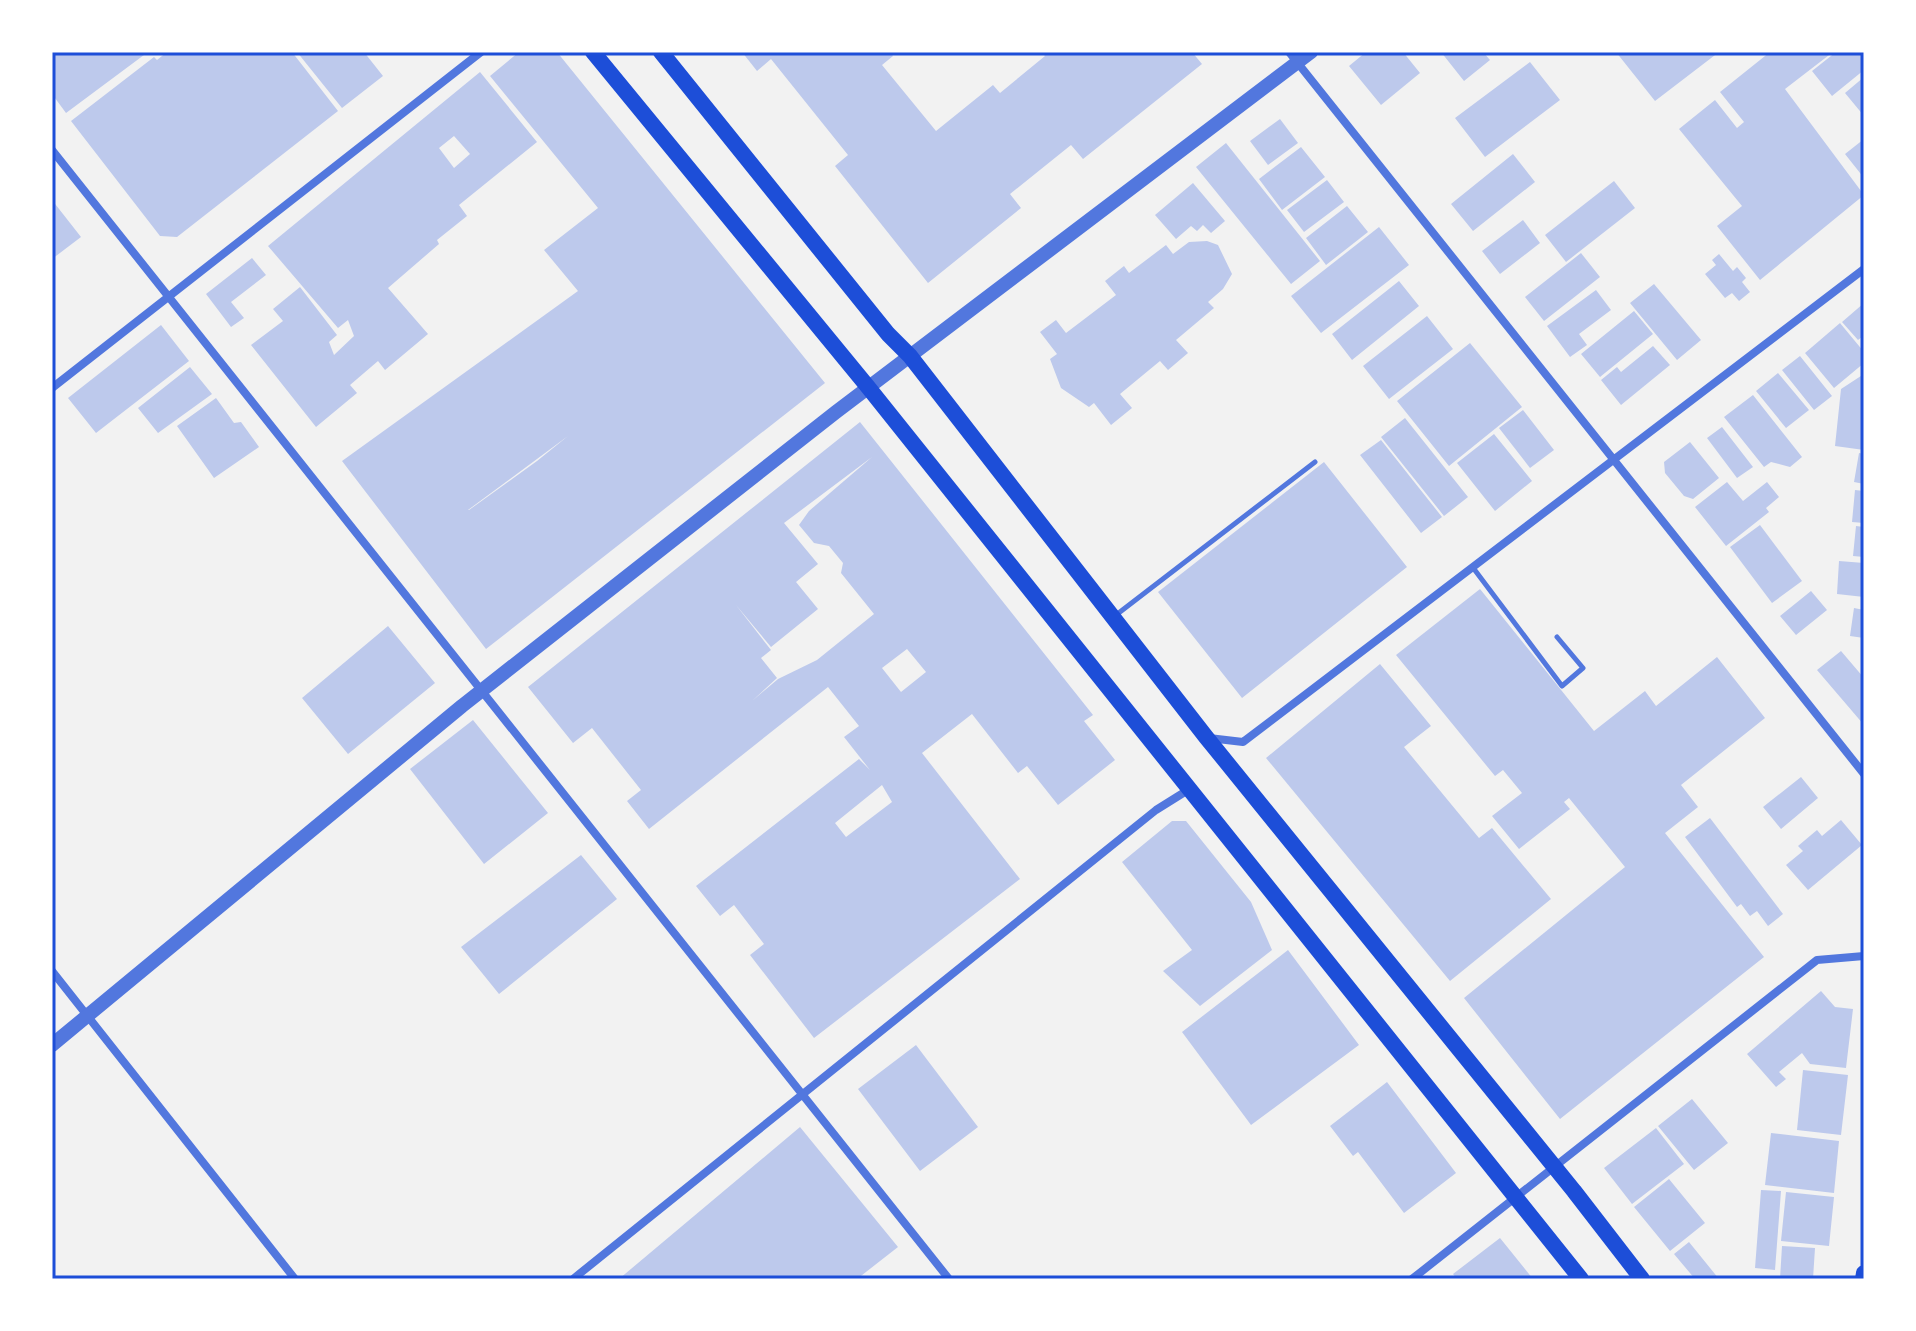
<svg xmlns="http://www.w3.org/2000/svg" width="1916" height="1331" font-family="'Source Serif 4',serif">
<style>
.building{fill:#bdc9ec;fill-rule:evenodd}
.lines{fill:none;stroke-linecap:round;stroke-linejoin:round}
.service{stroke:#5277de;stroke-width:5}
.minor{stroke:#5277de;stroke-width:8}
.tertiary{stroke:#5277de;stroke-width:14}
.secondary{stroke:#1d4ed8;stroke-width:16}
.neatline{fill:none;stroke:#1d4ed8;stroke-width:3}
</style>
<rect width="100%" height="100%" fill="#f2f2f2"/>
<path class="building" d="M52,52H148L66,113L52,94Z
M167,52H292L338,111L177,237L160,236L71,121L154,57L157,60Z
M297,52H364L383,76L342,108Z
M519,52H557L825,383L486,649L342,461L578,291L544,250L598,208L490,76ZM568,436L537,461L469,510H468Z
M742,52H890L893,56L882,65L936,131L993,85L1000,93L1045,56L1041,52H1192L1202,64L1083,159L1071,145L1010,194L1021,208L928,283L835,166L848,155L771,59L757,71Z
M1366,52H1403L1420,73L1381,105L1349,66Z
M1441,52H1483L1490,60L1464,81Z
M1616,52H1719L1655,101Z
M1770,52H1833L1785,89L1864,195L1760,280L1717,226L1742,206L1679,129L1715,100L1737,128L1744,122L1720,92Z
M1836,52H1864V70L1832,96L1812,71Z
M1530,62L1560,100L1485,157L1455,118Z
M480,72L537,142L459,205L467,216L437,240L439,244L388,288L428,334L385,370L378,361L350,385L357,393L316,427L251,345L283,321L273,309L300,287L337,335L329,342L334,355L354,336L348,320L338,328L268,246ZM454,136L470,154L454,168L439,148Z
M1864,77V116L1845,93Z
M1280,119L1298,143L1268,165L1250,141Z
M1864,139V178L1845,154Z
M1226,143L1320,261L1291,284L1196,167Z
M1301,147L1325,177L1282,210L1259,179Z
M1513,154L1535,182L1473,231L1451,204Z
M1327,180L1344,202L1304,232L1287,210Z
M1614,181L1635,208L1566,262L1545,235Z
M1193,183L1225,221L1211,233L1203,225L1197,231L1191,226L1176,239L1155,215Z
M52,200L81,237L52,259Z
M1347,206L1368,232L1326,265L1306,238Z
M1523,220L1540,243L1500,274L1482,251Z
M1379,227L1409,265L1321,333L1291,296Z
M1207,241L1218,245L1232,274L1223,289L1208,302L1214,308L1176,340L1188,353L1168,370L1160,361L1120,394L1132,408L1111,425L1094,403L1089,407L1061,388L1050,359L1057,354L1040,332L1056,320L1066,333L1116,295L1105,281L1124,266L1129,273L1166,245L1173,254L1189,242Z
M1581,253L1600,277L1544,321L1525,297Z
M1719,254L1733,271L1737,267L1746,278L1742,282L1750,292L1739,301L1732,293L1725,298L1705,274L1716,265L1712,260Z
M252,258L266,275L231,302L244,318L231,327L206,294Z
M1399,281L1419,306L1352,360L1332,334Z
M1654,284L1701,340L1677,360L1630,303Z
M1596,290L1611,310L1579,334L1587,345L1570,357L1547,326Z
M1864,303V339L1862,337L1858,340L1842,322Z
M1634,311L1653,334L1600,377L1581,354Z
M1427,316L1453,349L1389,399L1363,366Z
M1840,323L1864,352V363L1834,388L1805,353Z
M161,325L189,361L96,433L68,398Z
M1470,343L1522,407L1449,466L1397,401Z
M1653,346L1670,365L1621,405L1601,380L1617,367L1621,372Z
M1800,356L1832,396L1814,410L1782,370Z
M190,367L212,394L158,433L138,408Z
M1778,373L1809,410L1786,428L1756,391Z
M1864,374V450L1835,446L1841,389Z
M1753,395L1802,457L1790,467L1771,462L1764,467L1724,417Z
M216,398L234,423L241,422L259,447L214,478L177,426Z
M1523,410L1554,450L1530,468L1499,428Z
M1405,418L1468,497L1444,516L1381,437Z
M860,422L1093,715L1084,721L1115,760L1058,805L1027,766L1018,773L972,714L922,753L1020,879L814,1038L750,955L764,944L734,905L720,916L696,886L859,759L870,770L844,737L859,726L828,687L649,829L627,801L641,790L592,728L573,743L528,687ZM872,457L809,511L799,525L814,543L829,546L843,563L841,573L874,614L817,660L778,679L752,701L777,678L761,658L771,650L736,605L771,647L818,609L796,582L818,564L784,523ZM907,649L926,672L901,692L882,668ZM882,785L892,802L846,837L835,823Z
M1722,427L1753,467L1737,478L1707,438Z
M1494,434L1532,481L1495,511L1457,463Z
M1381,440L1442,517L1421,533L1360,455Z
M1690,442L1719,478L1693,499L1684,496L1665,473L1664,462Z
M1859,453L1864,454V484L1854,482Z
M1324,462L1407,567L1242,698L1158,592Z
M1727,482L1743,501L1767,482L1779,497L1766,508L1769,512L1726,546L1695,507Z
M1855,490L1864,491V523L1852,522Z
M1760,525L1802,581L1772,603L1730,547Z
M1856,526L1864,527V557L1853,556Z
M1839,561L1864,563V597L1837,594Z
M1480,589L1594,731L1645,691L1656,706L1717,657L1765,718L1681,785L1698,807L1665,833L1764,957L1560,1119L1464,998L1625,867L1569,798L1564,802L1570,809L1519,849L1492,816L1522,793L1503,770L1495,776L1396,655Z
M1811,591L1827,610L1796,635L1780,616Z
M1854,608L1864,610V638L1850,636Z
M388,626L435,683L348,754L302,698Z
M1841,651L1864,678V725L1817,670Z
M1380,664L1431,726L1404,747L1479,838L1492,828L1551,899L1450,981L1266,758Z
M473,720L548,813L484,864L410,769Z
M1801,777L1818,798L1781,829L1763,807Z
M1710,818L1783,914L1768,926L1757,911L1750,916L1741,904L1737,907L1685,837Z
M1841,820L1862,845L1808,890L1786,865L1803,851L1798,846L1817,830L1822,836Z
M1172,821H1186L1251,902L1272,950L1200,1006L1163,971L1192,950L1122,862Z
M581,855L617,899L499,994L461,947Z
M1288,950L1359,1045L1251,1125L1182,1032Z
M1821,991L1835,1007L1853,1009L1846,1068L1810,1064L1802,1053L1779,1072L1786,1079L1776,1087L1747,1054Z
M916,1045L978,1127L920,1171L858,1089Z
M1803,1070L1848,1075L1841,1135L1797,1130Z
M1387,1082L1456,1173L1404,1213L1358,1152L1353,1156L1330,1126Z
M1692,1099L1728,1143L1694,1170L1658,1126Z
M800,1127L898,1247L857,1279H619Z
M1656,1128L1684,1164L1632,1204L1604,1168Z
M1771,1133L1839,1141L1834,1193L1765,1185Z
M1669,1179L1705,1223L1670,1251L1634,1207Z
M1761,1190L1781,1191L1775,1270L1755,1268Z
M1786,1192L1834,1197L1829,1246L1781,1241Z
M1500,1238L1533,1279H1457L1453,1274Z
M1689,1242L1719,1279H1695L1674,1254Z
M1782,1246L1815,1248L1813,1279H1780Z"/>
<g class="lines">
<path class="service" d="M1474,569L1562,686L1583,668L1557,637
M1116,615L1315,462"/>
<path class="minor" d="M1289,52L1864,774
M52,150L949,1279
M52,388L481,52
M1209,738L1243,742L1864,269
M52,971L295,1279
M573,1279L1156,810L1188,790
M1412,1279L1817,960L1864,956"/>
<path class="tertiary" d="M52,1045L462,706L836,412L1311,52"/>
<path class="secondary" d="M593,52L868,387L1581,1279
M661,52L888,334L910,356L1206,737L1574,1191L1642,1279
M1863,1279L1864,1273"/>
</g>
<rect width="1916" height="1331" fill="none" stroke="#ffffff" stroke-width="108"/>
<rect x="54" y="54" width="1808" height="1223" class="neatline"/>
</svg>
